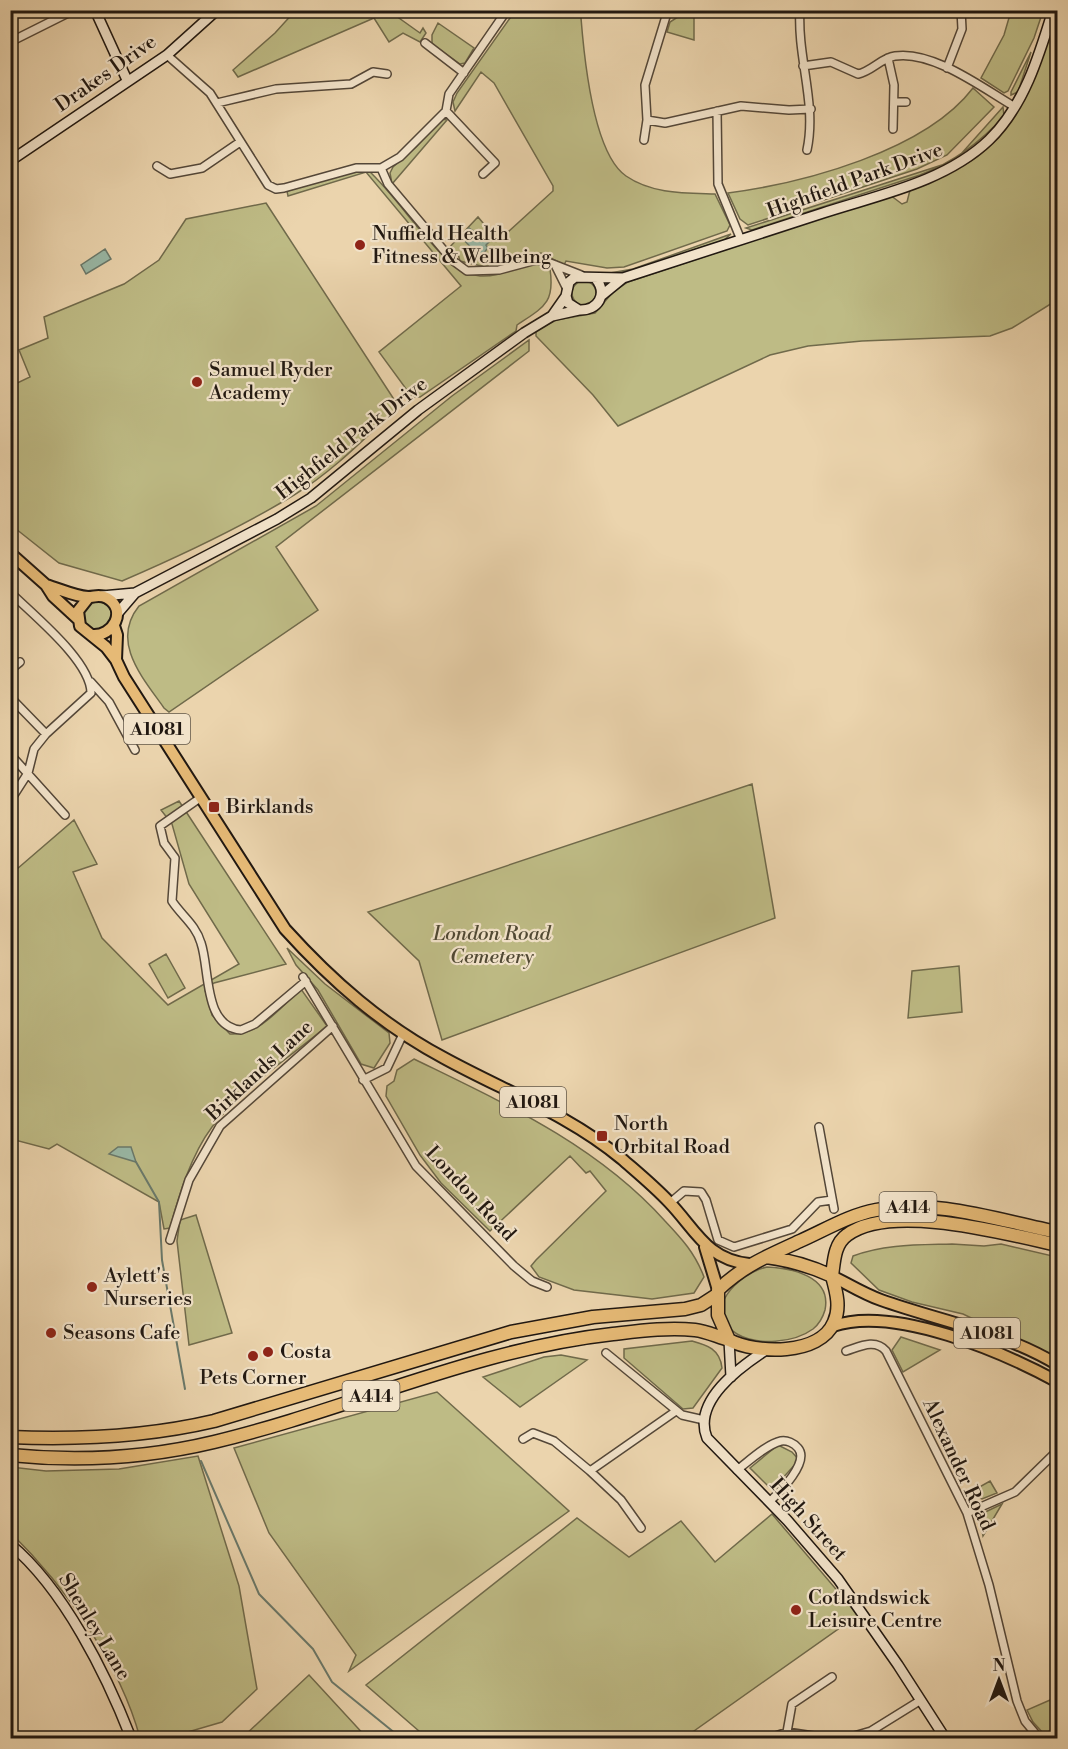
<svg xmlns="http://www.w3.org/2000/svg" width="1068" height="1749" font-family="'Libre Bodoni',serif">
<style>
.green{fill:#bebb85;stroke:#706a4b;stroke-width:1.5}
.water{fill:#99b8a6;stroke:#69786a;stroke-width:1.5}
.lines{fill:none;stroke-linecap:round;stroke-linejoin:round}
.stream{stroke:#69786a;stroke-width:2}
.street-casing{stroke:#544738;stroke-width:10}
.secondary-casing{stroke:#211811;stroke-width:12}
.primary-casing{stroke:#211811;stroke-width:14}
.highway-casing{stroke:#211811;stroke-width:15}
.street{stroke:#f2e3ca;stroke-width:7}
.secondary{stroke:#f2e3ca;stroke-width:9}
.primary{stroke:#e6ba76;stroke-width:10}
.highway{stroke:#e6ba76;stroke-width:12}
.poi-dot{fill:#8f2418;stroke:#f2e3ca;stroke-width:2}
.labels{text-anchor:middle;dominant-baseline:central;stroke-width:4.5;stroke-linejoin:round;paint-order:stroke}
.shield{fill:#f2e3ca;stroke:#605548;stroke-width:1.5}
.shield-label{font-size:18px;font-weight:bold;fill:#211811}
.street-label{font-size:20px;fill:#211811;stroke:#f2e3ca}
.poi-label{font-size:20px;fill:#211811;stroke:#f2e3ca;text-anchor:start}
.park-label{font-size:20px;font-style:italic;fill:#504934;stroke:#f2e3ca}
</style>
<rect width="100%" height="100%" fill="#ebd4ad"/>
<filter id="stains"><feTurbulence type="fractalNoise" baseFrequency=".00333" numOctaves="4"/><feColorMatrix values="0 0 0 0 .2 0 0 0 0 .09 0 0 0 0 .02 0 0 0 .5 -.17"/></filter>
<radialGradient id="worn" r=".72"><stop offset=".6" stop-color="#630" stop-opacity="0"/><stop offset="1" stop-color="#630" stop-opacity=".3"/></radialGradient>
<path class="green" d="M295,11H389L420,33L423,28L426,33L420,42L403,33L389,42L374,18L238,77L233,70L275,33Z
M515,11H583L581,18C584,56 593,153 626,176C652,194 685,193 715,194L730,225L727,231L624,267L607,268L566,261L564,265L541,253L516,258L501,267L490,268L460,261L458,254L447,250L478,217L498,241L553,191V186L494,83L481,72L455,111L453,102L457,93Z
M687,11H694V40L667,32L670,22Z
M1011,11H1043L1034,38L1008,91L1004,93L981,78L1004,35Z
M438,23L474,48L465,63L460,64L432,44V35Z
M1053,36L1057,38V300L1012,328L990,336L862,341L808,346L770,355L618,426L593,395L536,336V330L556,320L595,313L613,292L628,282L890,195L902,204L907,202L910,190C932,180 957,171 977,157C1016,128 1031,82 1049,39Z
M1031,52L1018,92L1011,95V92Z
M973,88L994,107L947,155L917,169L748,225L740,219L728,193C804,183 925,151 973,88Z
M1003,107L1004,116C980,143 954,162 920,175L752,230L746,228L945,164L961,154Z
M442,119L447,120L392,184L390,173L393,167L416,147Z
M360,169L368,170C398,198 420,236 451,263C458,270 469,275 480,276C509,278 524,255 550,269C555,303 544,307 517,325L516,331L420,397H412L379,352L461,286L366,172L288,196L287,191Z
M266,203L397,404L396,409C364,439 332,472 294,495C240,528 180,556 122,581L59,563L11,525V386L30,377L19,350L48,338L44,317L124,284L159,260L186,219Z
M731,234L724,240L633,270L610,273L633,269Z
M572 293a12 12 0 1 1 24 0a12 12 0 1 1-24 0Z
M529,340V351L276,547L318,610L169,712L164,708C143,678 110,642 139,606L316,506L452,396Z
M84 616a14 14 0 1 1 28 0a14 14 0 1 1-28 0Z
M752,784L775,918L442,1040L419,961L368,912Z
M179,801L286,964L214,983L205,990L212,1015L230,1034C259,1036 281,1007 301,989L327,1026C289,1058 243,1087 212,1127C191,1155 179,1195 170,1228L164,1229L159,1202L57,1144L49,1149L11,1139L10,875L74,820L97,864L73,872L102,938L168,1005L239,964L189,884L172,824L161,810Z
M287,948L325,984L389,1033L390,1043L374,1068L361,1064L318,990L296,965Z
M166,954L185,988L168,998L149,964Z
M959,966L962,1012L908,1018L912,971Z
M414,1059C504,1103 597,1145 665,1221C682,1239 695,1253 704,1277L694,1293L652,1299L574,1290L539,1277L531,1266L536,1260L606,1191L590,1171L586,1173L570,1156L490,1231L441,1183L420,1155L386,1096L387,1086L394,1081L397,1070Z
M196,1215L232,1333L189,1345L177,1241L180,1220Z
M952,1244L984,1246L1001,1244L1057,1257V1359L963,1314L912,1302L879,1290L851,1263L853,1256C885,1244 919,1245 952,1244Z
M767,1267C791,1268 832,1276 825,1310C823,1317 818,1325 813,1329C794,1343 757,1346 737,1334C699,1311 739,1273 767,1267Z
M901,1337L940,1350L903,1372L892,1350Z
M692,1341C707,1345 720,1349 722,1368L693,1408L683,1409L624,1358V1349Z
M561,1355L587,1360L520,1407L483,1377L544,1357Z
M437,1392L569,1511L349,1671L356,1655L269,1533L234,1448Z
M778,1445L792,1452L799,1460L772,1490L750,1468Z
M198,1456L239,1586L257,1689L222,1722L174,1736V1738H140C120,1664 65,1586 11,1533V1467L46,1471L119,1469Z
M990,1481L997,1493L982,1499L969,1493Z
M1002,1504L983,1536L979,1515Z
M772,1514L858,1615L684,1738H427L366,1685L577,1518L629,1557L681,1521L715,1562Z
M309,1675L367,1738H242Z
M1057,1697V1727L1044,1734L1033,1722L1027,1710Z"/>
<path class="water" d="M469,228L489,242L486,245L488,248L480,257L461,237Z
M105,249L111,259L86,274L81,265Z
M118,1147H131L136,1162L109,1154Z"/>
<g class="lines">
<path class="stream" d="M136,1162L159,1202L162,1260L185,1389
M201,1461L259,1594L313,1649L332,1682L401,1738"/>
<g class="street-casing">
<path id="street" d="M662,10L671,13L681,10
M705,10L755,12
M800,10C797,58 817,103 807,150
M10,42L74,10
M425,43L464,73
M167,55L210,93L268,185L276,189L284,188L356,168H381L400,157L446,111L449,94L507,10
M888,58L894,85L893,129
M803,66L831,62L858,74C872,71 881,58 895,56C933,50 984,89 1015,107
M947,68L962,29L961,10
M894,102H906
M217,103L276,89L351,84L373,72L387,74
M446,111L495,163L483,174
M717,111L718,184L741,240
M647,120L665,123L741,106L789,110L811,109
M644,140L647,120L645,85L667,13
M157,166L170,174L202,168L240,142
M381,168L388,184L452,260L467,271L499,270L540,259L581,275
M555,265L566,287
M10,592C33,615 91,661 91,693L46,734L34,749L28,773L10,801
M10,670L20,662
M91,682L109,702L135,750
M10,697L46,734
M10,754L65,815
M200,798L160,826L164,843L175,858L172,901C181,915 196,925 201,943C210,969 203,1027 241,1030L255,1024L306,981
M303,977L416,1166L514,1266L532,1281L547,1287
M363,1080L387,1068L403,1034
M819,1127L834,1209
M670,1203L684,1191L701,1192L706,1200L718,1240L734,1247L792,1229L818,1202L832,1200
M170,1240L189,1180L220,1126L333,1026
M846,1351C859,1347 875,1338 886,1351L967,1513L989,1585L1017,1701L1025,1721L1039,1738
M606,1353L682,1415L704,1420
M523,1439L533,1433L554,1441L590,1471L676,1411
M737,1470C749,1461 767,1444 781,1441C787,1440 794,1443 798,1448C810,1462 780,1492 769,1502
M590,1471L621,1500L641,1528
M967,1513L1015,1492L1058,1450
M787,1732L792,1704L832,1677
M770,1738L787,1732L827,1738
M847,1738L871,1731L921,1700
M1055,1738L1058,1736"/>
</g>
<g class="secondary-casing">
<path id="secondary" d="M95,10L127,80
M10,161L167,55L217,10
M566,296L568,303L579,310C598,311 608,294 596,279
M601,296L623,278C690,256 756,235 823,213C878,195 945,182 989,140C1024,106 1039,56 1053,10
M552,316L566,296L569,282L575,277L623,278
M102,596L135,593
M117,614L135,593L277,519L311,498L418,410L524,333L552,316L579,310
M729,1340L731,1377
M766,1350C740,1367 692,1401 707,1438L787,1520L838,1579L898,1665L945,1738
M10,1544C64,1589 106,1674 131,1738"/>
</g>
<g class="primary-casing">
<path id="primary" d="M10,553L46,585L53,596L78,619
M46,585C60,589 74,596 88,597C95,597 100,594 107,598C128,610 113,637 92,635
M89,597L78,611L80,626L106,647L116,660L124,677L285,929C332,981 382,1025 444,1058C504,1091 568,1114 622,1159C638,1173 655,1187 669,1202C696,1230 706,1259 749,1264
M114,626L117,635L116,660
M705,1247L718,1290
M832,1276C848,1284 864,1294 881,1300C940,1321 1004,1332 1058,1365
M833,1326C894,1305 1003,1352 1058,1382"/>
</g>
<g class="highway-casing">
<path id="highway" d="M766,1257C790,1260 810,1266 832,1276C836,1291 841,1307 834,1322C820,1356 756,1354 729,1340L718,1315V1290C744,1265 768,1256 800,1241C825,1230 849,1215 876,1210C936,1198 1000,1221 1058,1232
M832,1276C834,1262 834,1244 847,1235C891,1202 1007,1234 1058,1245
M10,1437C80,1440 146,1437 214,1421L511,1332L593,1317L685,1309L701,1305L718,1294
M10,1455C79,1462 147,1458 214,1442C347,1410 476,1349 613,1334C639,1331 668,1327 695,1330C706,1331 718,1337 729,1340"/>
</g>
<use href="#street" class="street"/>
<use href="#secondary" class="secondary"/>
<use href="#primary" class="primary"/>
<use href="#highway" class="highway"/>
</g>
<g class="poi-dot">
<circle cx="360" cy="245" r="6"/>
<circle cx="197" cy="382" r="6"/>
<rect x="208" y="801" width="12" height="12" rx="3"/>
<rect x="596" y="1130" width="12" height="12" rx="3"/>
<circle cx="92" cy="1287" r="6"/>
<circle cx="51" cy="1333" r="6"/>
<circle cx="268" cy="1352" r="6"/>
<circle cx="253" cy="1356" r="6"/>
<circle cx="796" cy="1610" r="6"/>
</g>
<g class="labels">
<g class="shield">
<rect x="124" y="714" width="66" height="30" rx="4.5"/>
<rect x="500" y="1087" width="66" height="30" rx="4.5"/>
<rect x="879.5" y="1192" width="57" height="30" rx="4.5"/>
<rect x="954" y="1318" width="66" height="30" rx="4.5"/>
<rect x="342.5" y="1381" width="57" height="30" rx="4.5"/>
</g>
<g class="shield-label">
<text x="157" y="729">A1081</text>
<text x="533" y="1102">A1081</text>
<text x="908" y="1207">A414</text>
<text x="987" y="1333">A1081</text>
<text x="371" y="1396">A414</text>
</g>
<g class="street-label">
<text transform="translate(106 74) rotate(-35)">Drakes Drive</text>
<text transform="translate(855 181) rotate(-20)">Highfield Park Drive</text>
<text transform="translate(352 439) rotate(-38)">Highfield Park Drive</text>
<text transform="translate(260 1071) rotate(-43)">Birklands Lane</text>
<text transform="translate(470 1194) rotate(47)">London Road</text>
<text transform="translate(958 1465) rotate(65)">Alexander Road</text>
<text transform="translate(808 1520) rotate(48)">High Street</text>
<text transform="translate(94 1627) rotate(59)">Shenley Lane</text>
</g>
<g class="poi-label">
<text x="372" y="234">Nuffield Health<tspan x="372" dy="23">Fitness &amp; Wellbeing</tspan></text>
<text x="209" y="370">Samuel Ryder<tspan x="209" dy="23">Academy</tspan></text>
<text x="226" y="807">Birklands</text>
<text x="614" y="1124">North<tspan x="614" dy="23">Orbital Road</tspan></text>
<text x="104" y="1276">Aylett's<tspan x="104" dy="23">Nurseries</tspan></text>
<text x="63" y="1333">Seasons Cafe</text>
<text x="280" y="1352">Costa</text>
<text x="253" y="1378" text-anchor="middle">Pets Corner</text>
<text x="808" y="1598">Cotlandswick<tspan x="808" dy="23">Leisure Centre</tspan></text>
</g>
<g class="park-label">
<text x="492" y="934">London Road<tspan x="492" dy="23">Cemetery</tspan></text>
</g>
</g>
<rect width="1068" height="1749" fill="none" stroke="#ebd4ad" stroke-width="36"/>
<rect x="12" y="12" width="1044" height="1725" fill="none" stroke="#211811" stroke-width="3"/>
<rect x="18" y="18" width="1032" height="1713" fill="none" stroke="#211811" stroke-width="1.5"/>
<g transform="translate(999 1680)" stroke="#f2e3ca" stroke-width="4.5" paint-order="stroke">
<path d="M0-4.5L10 22L0 15L-10 22Z" fill="#211811"/>
<text y="-9" font-size="16" font-weight="bold" text-anchor="middle" fill="#211811">N</text>
</g>
<rect width="100%" height="100%" filter="url(#stains)"/>
<rect width="100%" height="100%" fill="url(#worn)"/>
</svg>
